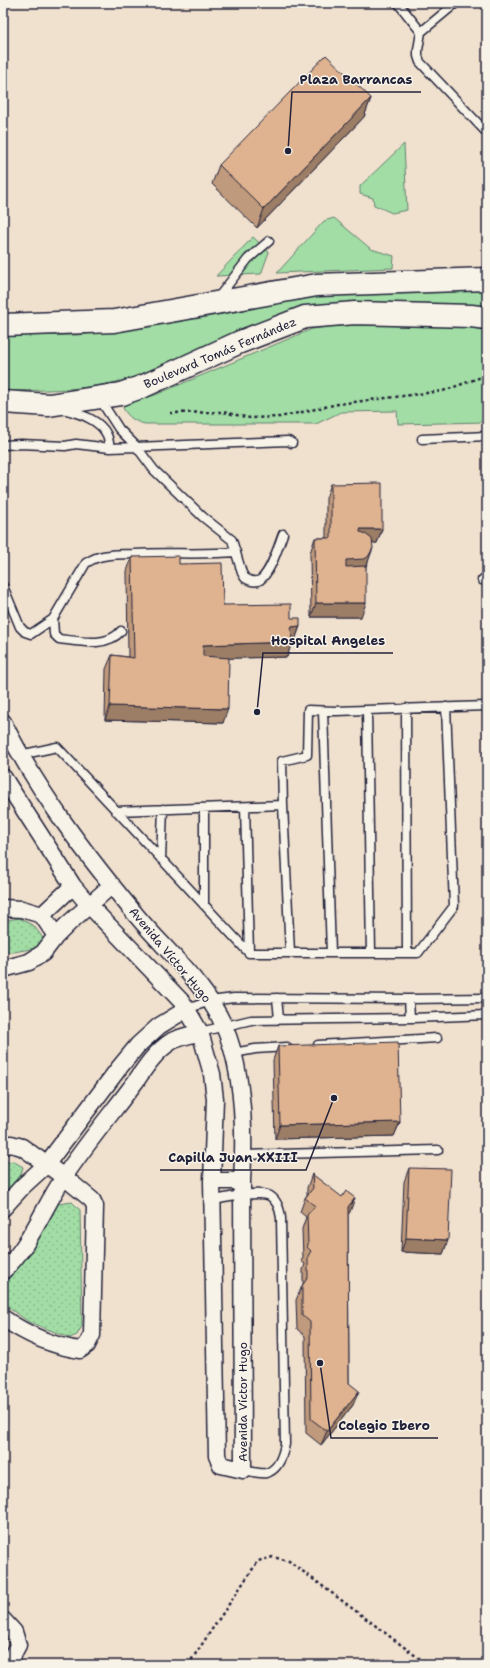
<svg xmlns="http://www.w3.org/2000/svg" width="490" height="1668" font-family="'Shantell Sans',sans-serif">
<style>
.grass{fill:url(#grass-dots);stroke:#628070}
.garden{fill:#a1dda4;stroke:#628070}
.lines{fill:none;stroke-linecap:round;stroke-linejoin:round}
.lane-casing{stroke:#22223b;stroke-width:11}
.street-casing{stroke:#22223b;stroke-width:19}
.secondary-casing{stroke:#22223b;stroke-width:25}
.path{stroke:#22223b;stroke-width:2.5;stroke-dasharray:3 3;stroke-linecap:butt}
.lane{stroke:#f7f3e8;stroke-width:8}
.street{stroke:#f7f3e8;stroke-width:16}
.secondary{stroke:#f7f3e8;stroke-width:22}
.wall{fill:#c09a7c;stroke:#22223b}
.shaded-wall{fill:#9c7d65;stroke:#22223b}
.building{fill:#dfb390;stroke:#22223b}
.labels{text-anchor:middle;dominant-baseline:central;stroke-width:3;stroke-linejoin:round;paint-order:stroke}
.street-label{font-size:12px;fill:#22223b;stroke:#f7f3e8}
.leader{fill:none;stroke:#22223b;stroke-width:1.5}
.callout-dot{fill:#22223b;stroke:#f7f3e8;stroke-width:1.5}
.callout-label{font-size:13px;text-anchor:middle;font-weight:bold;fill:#22223b;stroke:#f7f3e8;stroke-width:3;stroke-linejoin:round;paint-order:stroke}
</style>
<defs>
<pattern id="grass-dots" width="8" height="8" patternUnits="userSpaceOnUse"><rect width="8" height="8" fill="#a1dda4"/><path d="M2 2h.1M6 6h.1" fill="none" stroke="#8abd8e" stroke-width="1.8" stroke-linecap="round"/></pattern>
</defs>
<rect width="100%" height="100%" fill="#f0e0ce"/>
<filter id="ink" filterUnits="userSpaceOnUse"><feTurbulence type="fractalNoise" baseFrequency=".025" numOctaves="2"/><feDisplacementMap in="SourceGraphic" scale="8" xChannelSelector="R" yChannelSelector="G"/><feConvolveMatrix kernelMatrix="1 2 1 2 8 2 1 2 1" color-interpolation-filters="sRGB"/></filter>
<g filter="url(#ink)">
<path class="grass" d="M19,918L34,926L43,938L36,948L14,952H3V921Z
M13,1161L23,1167L20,1178L3,1196V1163Z
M72,1202L80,1210L82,1326L77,1335L70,1338L29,1322L3,1304V1284L30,1254L58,1204Z"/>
<path class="garden" d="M404,144L407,210L392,213L374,205L373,198L360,194V186Z
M334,218L371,249L394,256L393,268L277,273L324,221Z
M253,237L269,252L261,274L216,276Z
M487,291L484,305L325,307L299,311L131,378C88,391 47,390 3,391V336L77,335L126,329L316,294Z
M359,325L480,327L487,329V422L398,424L397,411L341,412L316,424H145C135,422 128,417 123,408L127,404L155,395L312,329L334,326Z"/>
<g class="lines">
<g class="lane-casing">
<path id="lane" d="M398,3L421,32
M456,3L421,32L418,50V56L420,62L487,133
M217,299L248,259L269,241
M99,398L119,429L136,446L154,470L203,517L232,540L242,573L245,578C250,581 255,583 260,580C271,572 278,547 283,534
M66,410C81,414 100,420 107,435C109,439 109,444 110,448
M422,439L487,436
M3,445L21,444L65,446L76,444L110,448L288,441L292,443
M482,580L487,576
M3,586L20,627L25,632L31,634L53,619L86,563C91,560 96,557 103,556C113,554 124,554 134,554C168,552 202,555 236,552
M53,619L54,634L59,639C78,641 107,648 121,631
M406,708L407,953
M367,710L371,953
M323,711L331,953
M20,755L57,747L249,953H418L454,906L446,707
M283,805L290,953
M245,807L249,953
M116,811L283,805L282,761L307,755L308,710L336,711L487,706
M161,859L163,809
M204,905V808
M277,998L279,1019
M409,999L410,1018
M187,1009L210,1001L234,998L409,999L487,998
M200,1032L251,1020L413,1018L487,1015
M318,1045L437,1038
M234,1053L255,1049L287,1047
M244,1155L438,1150
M213,1200C227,1198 258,1190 270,1196C278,1201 280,1210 281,1218L285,1444C283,1455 278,1470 266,1473C259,1474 250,1471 243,1470"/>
</g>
<g class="street-casing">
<path id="street" d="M3,722C38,792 86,855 136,915C166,951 205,983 224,1026C244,1072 245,1131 242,1181L243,1470L221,1465L217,1456L212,1181L215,1099L212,1074L200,1032L183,1003L89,905L73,886L3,777
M3,908L22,909L42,915L56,936
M42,915L73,886
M3,969L29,962L43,953L56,936L68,924L112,885
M3,1146L11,1144L22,1147L64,1177L92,1200L95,1206L92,1335L87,1345L80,1350C52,1346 26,1334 3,1318
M212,1181H242
M3,1208L23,1186L46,1165L119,1068L138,1045L159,1026L187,1009
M3,1271C31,1245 43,1208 64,1177C86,1144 112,1113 136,1081C146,1066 156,1051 172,1041C180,1037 191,1035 200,1032
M3,1620L14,1632L18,1645L11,1658L5,1665"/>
</g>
<g class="secondary-casing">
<path id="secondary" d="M3,325L114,321L317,285L487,279
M3,402L49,405L121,394L144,386L240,342L305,317L355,313L471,316L487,318"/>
</g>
<path class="path" d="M170,413L223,412L250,418L280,417L338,404L443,391L487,375
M188,1665L258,1561L273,1557L289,1561L428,1665"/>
<use href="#lane" class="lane"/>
<use href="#street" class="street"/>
<use href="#secondary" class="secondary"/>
</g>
<path class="wall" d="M371,98L364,117L257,228L212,184L219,165Z
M331,484L382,529L377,543H372L368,562L366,566L361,617H311L310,553L315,538H326V498Z
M132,557L179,564L223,605L291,618L300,626L295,640H292L287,657L226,658L223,723L105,720L106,669L112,655L128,657L127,571Z
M278,1046L400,1122L394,1136L275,1139L273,1060Z
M409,1168L448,1240L443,1254L401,1252L404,1182Z
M312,1174L350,1212L348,1214L349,1383L353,1405L321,1445L306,1433L305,1336L297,1329L296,1300L302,1286L303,1284V1270L305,1264L301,1261L303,1258L302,1229L306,1217L300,1212L305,1198L307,1195V1188Z"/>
<path class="shaded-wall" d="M371,98L364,117L257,228L264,209Z
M360,529H382L377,543H355Z
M373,548L368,562L363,571L341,574L346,560Z
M316,603H366L361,617H311Z
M300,626L295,640L286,641L291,627Z
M292,642L287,657L198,659L203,645Z
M110,706L228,709L223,723L105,720Z
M400,1122L394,1136L275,1139L280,1125Z
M355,1198L350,1212L343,1221L348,1207Z
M406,1238L448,1240L443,1254L401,1252Z
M359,1391L353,1405L321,1445L327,1431Z"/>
<path class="building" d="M326,55L371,98L264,209L219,165Z
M382,483V529H360V532L364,533L372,539L373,548L368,557L364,559L346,560V567L366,566V603H316L315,538H331V484Z
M179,556V564L222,563L223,605L291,604V618H300V626L291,627L292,642L203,645V656L229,658L228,709L110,706L112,655L134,658L132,557Z
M398,1042L400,1122L280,1125L278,1046Z
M409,1168L451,1169L448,1240L406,1238Z
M312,1174L342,1197L346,1191L355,1198L348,1207L349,1383L359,1391L327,1431L311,1419L310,1322L302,1315V1286L308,1277V1256L311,1251L307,1247L308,1245L307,1215L315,1206L305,1198L313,1188Z"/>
</g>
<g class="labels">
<g class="street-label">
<text transform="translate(220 353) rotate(-23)">Boulevard Tomás Fernández</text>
<text transform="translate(170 955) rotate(50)">Avenida Víctor Hugo</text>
<text transform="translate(243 1402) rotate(-90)">Avenida Víctor Hugo</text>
</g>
</g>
<path class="leader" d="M288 151L292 92H421M257 712L263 653H393M334 1098L306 1170H160M320 1363L331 1438H438"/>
<g class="callout-dot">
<circle cx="288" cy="151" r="4"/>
<circle cx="257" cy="712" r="4"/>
<circle cx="334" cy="1098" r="4"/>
<circle cx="320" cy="1363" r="4"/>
</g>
<g class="callout-label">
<text x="356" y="84">Plaza Barrancas</text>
<text x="328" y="645">Hospital Angeles</text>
<text x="233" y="1162">Capilla Juan XXIII</text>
<text x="384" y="1430">Colegio Ibero</text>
</g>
<rect width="490" height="1668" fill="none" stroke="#f7f3e8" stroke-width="16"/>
<rect x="8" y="8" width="474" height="1652" fill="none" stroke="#22223b" stroke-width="1.5" filter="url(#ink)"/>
</svg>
